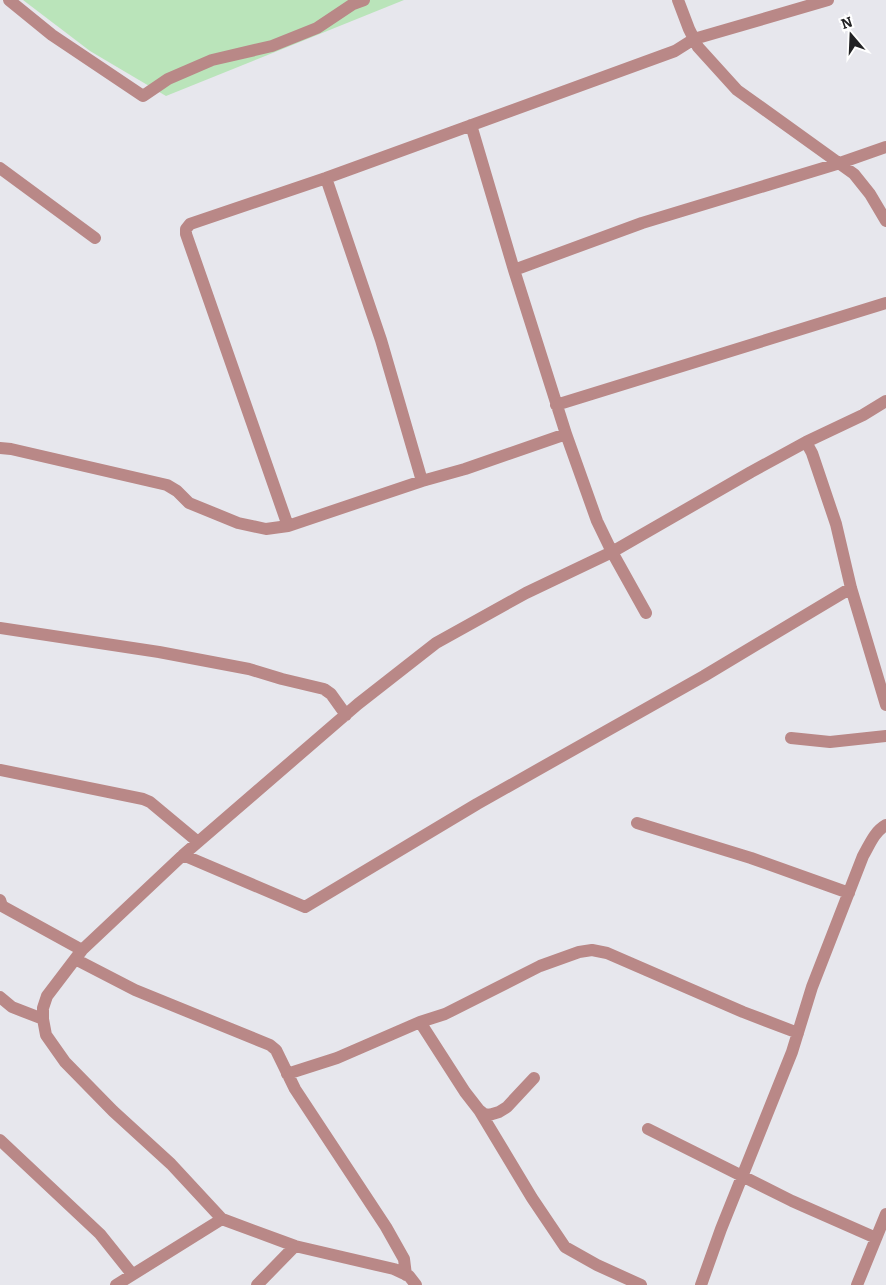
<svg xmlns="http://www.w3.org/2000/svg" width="886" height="1285" font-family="Bitter,serif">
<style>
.green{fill:#bae4ba}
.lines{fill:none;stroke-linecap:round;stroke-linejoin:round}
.minor{stroke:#b98887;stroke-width:12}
</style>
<rect width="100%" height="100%" fill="#e7e7ed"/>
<path class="green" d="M23,0H404L166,96L90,51Z"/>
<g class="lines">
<path class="minor" d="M9,0L52,35L143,96L168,79L212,60L272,46L317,28L353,4L364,0
M678,0L689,29L698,47L737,90L854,174L870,194L886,221
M471,125L514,270L566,434L597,521L612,552L646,613
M0,168L95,238
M326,178L381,340L422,481
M514,270L642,223L840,163L886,147
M556,405L886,303
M566,434L465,469L422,481L288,526L186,234V229L190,224L326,178L675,51L694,39L828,0
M806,442L812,453L836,524L851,588L886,705
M0,448L11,449L167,485L177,491L189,503L238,523L266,529L288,526
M0,628L159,652L249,669L282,679L324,689L331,694L346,715
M791,738L830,742L886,736
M0,770L143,799L150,802L198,842
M637,823L751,858L849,893
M183,855L305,907L477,804L704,676L851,588
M0,900L2,906L82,950
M75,959L135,990L270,1045L276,1050L295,1089L386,1227L404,1259L406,1275
M0,997L12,1007L43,1019
M420,1022L465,1092L479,1110L484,1114L489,1115L499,1112L507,1107L534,1078
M287,1074L337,1058L420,1022L445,1014L540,966L579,952L592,950L607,953L743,1012L798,1033
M479,1110L532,1198L565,1247L597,1265L641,1285
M648,1129L792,1201L876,1238
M0,1140L100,1234L132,1274
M116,1285L222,1219
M257,1285L295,1246
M416,1285L409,1276L394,1269L295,1246L222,1219L171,1164L113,1111L65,1062L46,1035L43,1019V1008L47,996L82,950L183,855L358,704L436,643L526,593L612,552L751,472L806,442L863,415L886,401
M701,1285L721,1229L792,1052L812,987L863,856C870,844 874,832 886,825
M857,1285L886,1214"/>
</g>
<g transform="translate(851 35) rotate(341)" stroke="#ffffff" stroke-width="4" paint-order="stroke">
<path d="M0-4L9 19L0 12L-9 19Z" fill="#222224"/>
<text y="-8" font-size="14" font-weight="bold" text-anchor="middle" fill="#222224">N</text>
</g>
</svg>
